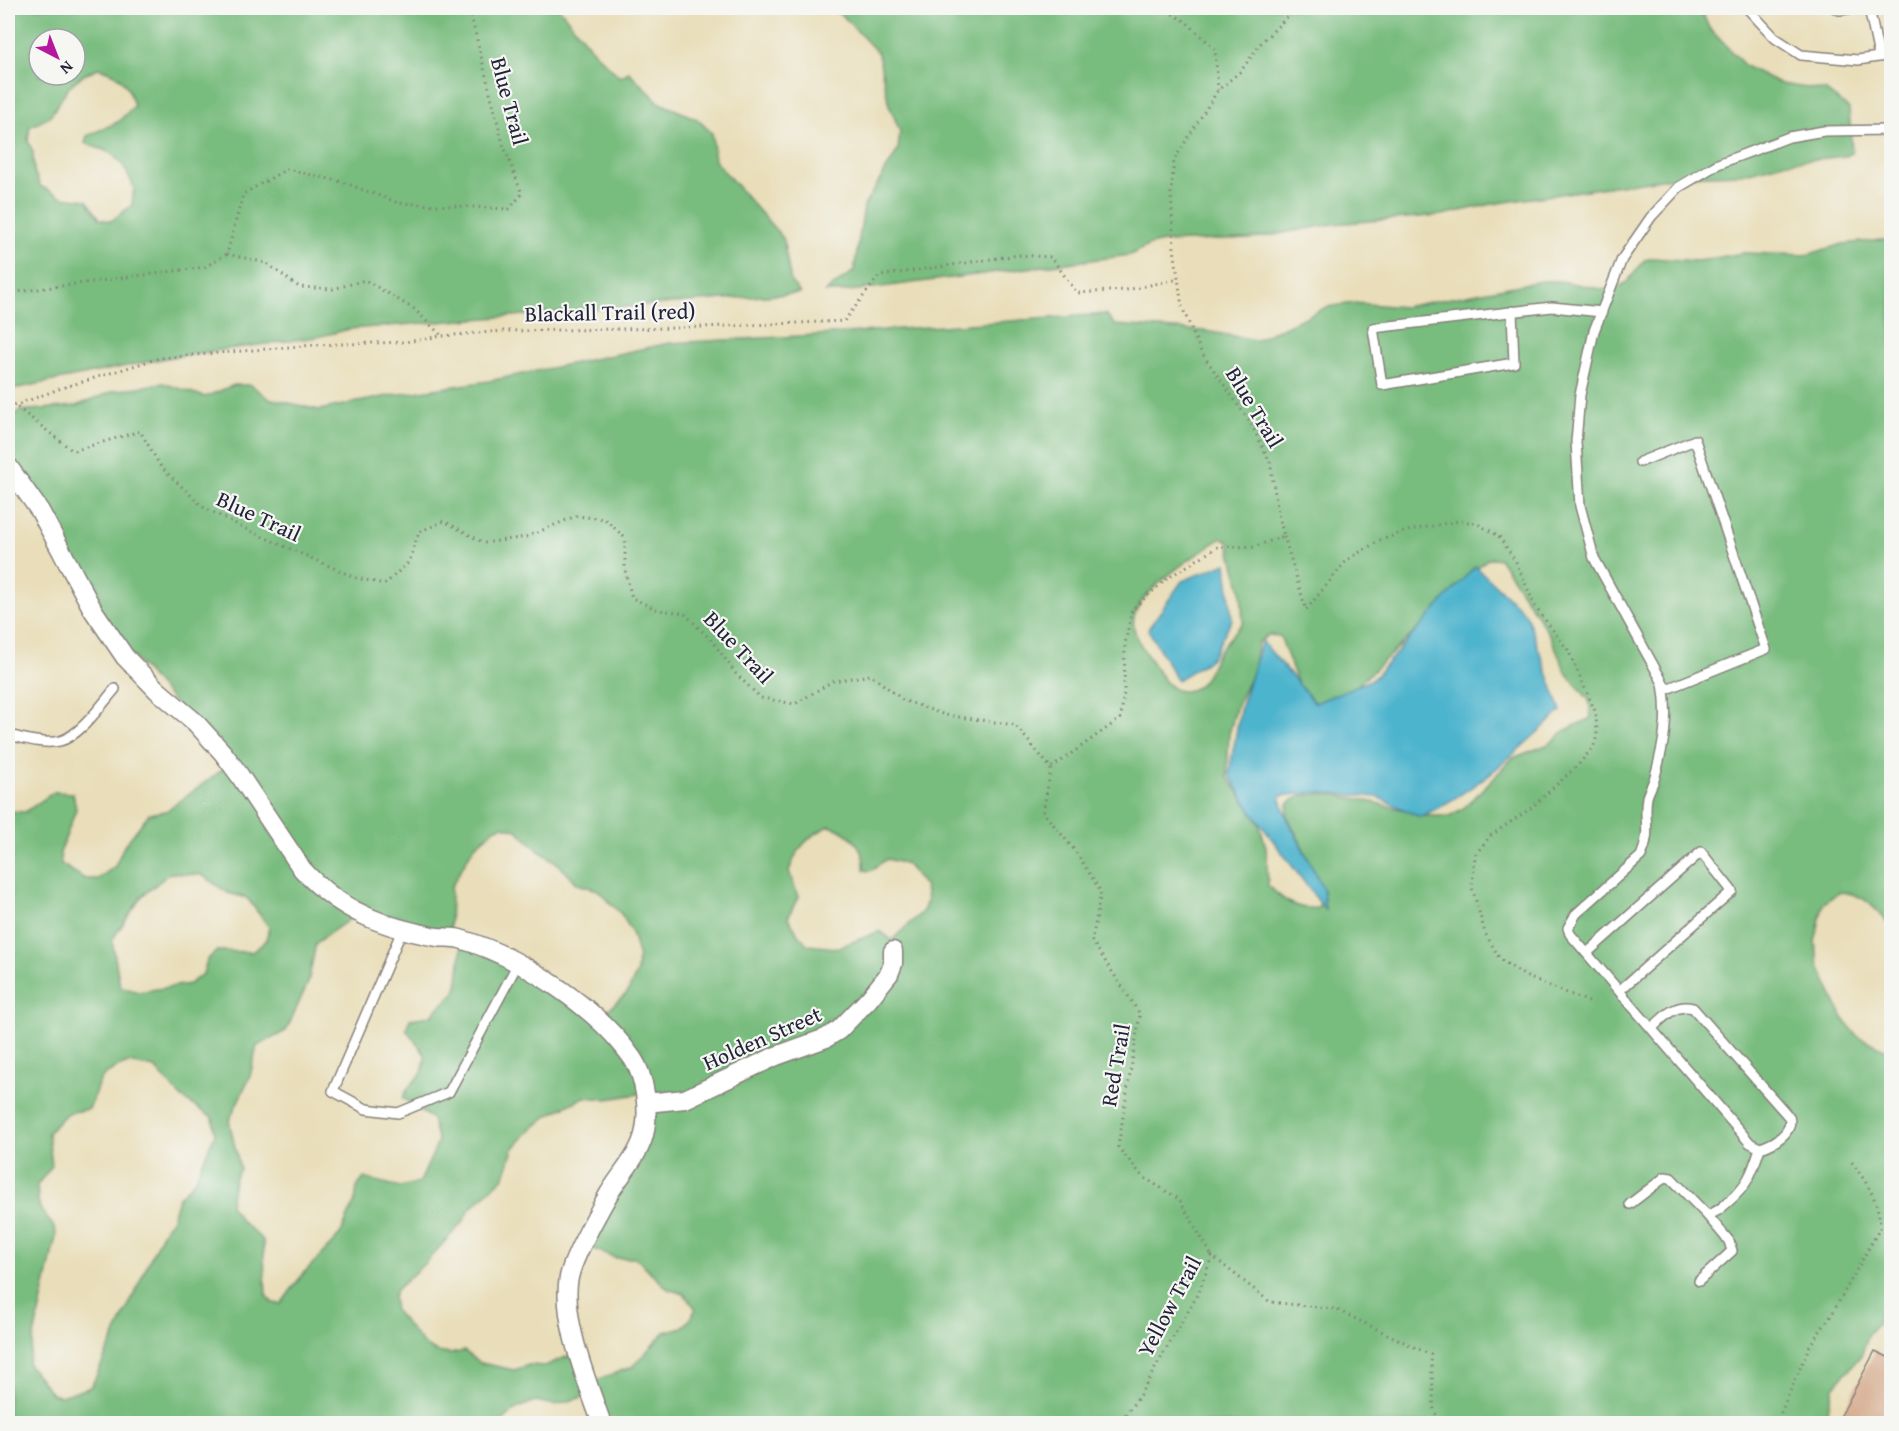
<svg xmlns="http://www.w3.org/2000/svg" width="1899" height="1431" font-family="'Gentium Book Plus',serif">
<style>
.forest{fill:#78bc7e;stroke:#4d6f5c;stroke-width:1.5;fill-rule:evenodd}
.water{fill:#4eb4cd;stroke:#386b84;stroke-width:1.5}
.building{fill:#d6ac8f}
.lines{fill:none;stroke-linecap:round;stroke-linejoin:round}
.lane-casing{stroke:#86807a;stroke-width:12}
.street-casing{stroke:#86807a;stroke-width:21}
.path{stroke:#86807a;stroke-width:3;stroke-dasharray:1.5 4.5;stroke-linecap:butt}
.lane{stroke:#fff;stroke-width:9}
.street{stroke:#fff;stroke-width:18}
.labels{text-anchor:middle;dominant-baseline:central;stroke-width:4.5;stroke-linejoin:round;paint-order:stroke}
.street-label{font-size:22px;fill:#22223b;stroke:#f6f6f2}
</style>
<rect width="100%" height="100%" fill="#f6f6f2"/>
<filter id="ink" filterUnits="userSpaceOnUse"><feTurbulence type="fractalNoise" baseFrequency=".0167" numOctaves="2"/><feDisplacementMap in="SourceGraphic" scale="12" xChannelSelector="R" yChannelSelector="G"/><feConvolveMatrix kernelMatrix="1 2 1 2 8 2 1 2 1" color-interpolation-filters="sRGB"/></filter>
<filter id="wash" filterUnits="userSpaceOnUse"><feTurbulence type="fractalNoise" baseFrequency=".008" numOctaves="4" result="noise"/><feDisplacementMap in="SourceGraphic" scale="24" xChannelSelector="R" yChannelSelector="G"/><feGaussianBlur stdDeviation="1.35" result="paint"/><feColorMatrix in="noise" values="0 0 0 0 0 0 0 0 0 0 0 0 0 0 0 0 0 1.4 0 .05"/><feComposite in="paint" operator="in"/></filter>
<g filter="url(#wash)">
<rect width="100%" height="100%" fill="#e9deb9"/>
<path class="forest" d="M8,8H559L594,52L620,77L629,72L660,103L697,119L712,133L715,161L783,238L791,282L800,293L350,329L317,337L171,357L8,390ZM39,39H75V75H39ZM98,68C121,74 128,83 134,106L118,122L87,136L85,143L111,153L123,165L134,187L132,205L111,221L100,219L87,200L62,197L40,186L34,171L33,152L28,141L30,126C59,118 55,101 73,83C80,76 89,72 98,68Z
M832,8H1700L1709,28L1745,66L1781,84L1826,91L1849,109L1852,153L1846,156L1788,162L1741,174L1681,176L1492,204L1442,215L1333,224L1250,239L1163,242L1150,245L1130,255L842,292H825L854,271L864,206L898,150L900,131L889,105L878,53L843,16L837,13Z
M1891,239V926C1874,908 1865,893 1839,892L1823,904L1815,942L1819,966L1843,1018L1858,1037L1891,1052V1297L1881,1310L1879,1322L1867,1336L1862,1354L1834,1387L1824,1423L601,1424L590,1395L555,1405L535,1401L516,1409L499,1424L8,1423V811L25,812L54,792L73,793L76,809L60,853L61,864L85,879H98L115,866L124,846L149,814L166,811L230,764L123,646L8,464V421L19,411L76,406L114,391L163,383L205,397L234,385H251L268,398L319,410L388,396L489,381L670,343L819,335L1106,314L1115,325L1205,331L1256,340L1327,307L1354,303L1404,307L1541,281H1561L1612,291L1627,282L1645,260L1652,258L1698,261L1743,253L1806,255L1843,244ZM1222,538L1228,541L1241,590L1243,623C1235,632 1226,641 1219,651C1211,664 1206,686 1190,690C1174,695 1165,682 1157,670C1148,655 1130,635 1134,617C1139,590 1199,553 1222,538ZM1493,558L1500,559L1549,634L1567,674L1589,700L1591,718L1566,730L1549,744L1513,758L1465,807L1450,816H1418L1410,811C1380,806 1312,780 1288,804L1287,815L1324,891L1318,908C1295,910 1285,901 1268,886L1266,847L1259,823L1227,776L1229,734L1237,705L1252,674L1258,643L1268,635L1280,636L1300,689L1320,706L1349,693L1463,587L1480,565L1486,560ZM503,826L517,830L539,851L556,862L578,884L598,890L622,915L632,933L638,954L637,972L627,993L602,1015L462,942L458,981L455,992L430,1016L410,1019L406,1029L426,1056L422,1073L408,1088L403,1098L432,1119L438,1142L420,1182L400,1187L364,1178L357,1187L355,1201L340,1235L302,1275L281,1304L273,1303L266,1295L263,1240L242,1222L230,1205L234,1180L240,1169L229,1121L250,1076L257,1046L286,1031L308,983L316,943L357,914L450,935L451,887L474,847L496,828ZM829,826C850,831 866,848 864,870L870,871L887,859L907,864L925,887L927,901L923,911L892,940L880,931L837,948L808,945L798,934L788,918L798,897L789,871C797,848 807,837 829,826ZM170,873L202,875L228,893L247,898L269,927L266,941L252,952L217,951L207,960L203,974L189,984L138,992L120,986L112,940L142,896ZM128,1063L155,1068L182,1098L213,1118L215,1134L194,1181L178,1198L171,1221L163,1231L92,1385L88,1388L60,1396L52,1394L28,1364L56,1236C56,1224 47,1221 41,1210C37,1203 38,1194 37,1185L52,1166L48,1133L67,1113L89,1109C101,1080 95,1075 128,1063ZM645,1093L639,1137L586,1246L616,1258H636L668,1289L684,1294L696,1309L688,1322L681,1328L665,1332L632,1367L591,1382L573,1354L545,1366L529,1365L514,1370L481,1363L464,1351L450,1354L437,1352L424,1345L395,1311L393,1297L396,1290L425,1263L463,1222L469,1210L504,1177L513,1149L527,1133L549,1115L584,1097L607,1099Z"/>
<path class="water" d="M1226,563L1232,619L1212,657L1205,663L1177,680L1148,629L1182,581Z
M1475,566L1526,614L1561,711C1515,753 1478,790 1420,817L1377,797L1319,792L1280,796L1287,818L1323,888L1325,910L1251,811L1229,774L1241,706L1262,641L1315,703L1373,679Z"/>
<g id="blocks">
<path class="building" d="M1875,1351L1892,1359V1424H1843L1838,1421Z"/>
</g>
</g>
<g filter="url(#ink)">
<use href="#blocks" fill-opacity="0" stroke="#86807a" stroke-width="1.5"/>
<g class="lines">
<g class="lane-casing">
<path id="lane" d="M1747,8L1775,38L1801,55L1858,60L1892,55
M1835,8L1839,10L1856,8
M1869,8L1879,56
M1512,311L1514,363L1382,385L1373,328L1552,307L1602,312
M1640,462L1695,440L1766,649L1664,690
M8,735C23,738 44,745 60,741C80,736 102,704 115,689
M403,928L333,1091L366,1109L398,1113L449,1092L517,965
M1587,953L1701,852L1732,891L1619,991
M1652,1028C1664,1017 1675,1003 1693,1008L1789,1117C1794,1132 1774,1144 1760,1148L1750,1143C1690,1073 1630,1004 1570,934L1568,928L1576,914L1641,856C1652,832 1643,819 1647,797C1649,791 1652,785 1654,780C1664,745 1669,719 1663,683L1594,558L1580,506L1576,442L1580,395L1594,331L1622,259L1651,217L1679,187L1718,164L1789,137L1824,131L1892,130
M1630,1204L1665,1177L1671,1178L1707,1215C1716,1213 1721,1208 1728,1202C1748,1185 1752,1173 1760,1148
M1699,1281L1732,1251L1729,1241L1707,1215"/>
</g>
<g class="street-casing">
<path id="street" d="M8,466L40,511L93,610L125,657L157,690L195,722L223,753L238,773L302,869C340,911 383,927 437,937C445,938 453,937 460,939C520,956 598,1008 633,1059C645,1077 649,1109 645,1130C641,1155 619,1175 607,1197C596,1217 578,1248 571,1270C557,1310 588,1384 602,1424
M646,1103L685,1099L776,1056L826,1038L839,1030L869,999L889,974L893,964V951"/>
</g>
<path class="path" d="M1162,8L1185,21L1215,49L1218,90
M227,254L266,263L299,287L333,289L365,280L414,309L442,336
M8,293L205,267L227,254L243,194L287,169L342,182L399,203L509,209L522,194L503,144L469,8
M8,400L73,451L140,431L161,467L203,507L250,531L356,578L385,584L409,562L419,532L444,521L484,543L526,537L576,516L605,519L625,538V570L632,598L658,610L684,613L714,643L735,673L761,698L795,704L833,681L871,675L903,700L945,715L1015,725L1051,768L1121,718L1124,691L1125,644L1132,609L1168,578L1219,546L1253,547L1284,536L1278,513L1270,462L1250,422L1201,352L1182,307L1174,248L1171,192L1174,160L1218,90L1241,71L1260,44L1296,8
M8,408L59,389L159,358L313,345L405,342L442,336L503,331L679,328L844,321L879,276L1018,255L1051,257L1077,293L1126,290L1179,279
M1284,536L1306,610L1347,560L1380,540L1407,531L1458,521L1476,523L1499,536L1516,562L1536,608L1568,650L1596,713L1597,736L1594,746L1579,764L1531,808L1490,836L1475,855L1472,887L1485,933L1500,959L1525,976L1589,1002
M1051,769L1043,812L1076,852L1101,892L1092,941L1140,1014L1118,1147L1143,1177L1179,1199L1212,1256
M1118,1424L1138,1398L1198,1294L1212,1256L1270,1302L1335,1309L1431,1355L1434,1411L1442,1424
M1776,1424L1810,1345L1832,1314L1880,1228C1880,1201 1866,1182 1851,1161"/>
<use href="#lane" class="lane"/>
<use href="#street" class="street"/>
</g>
</g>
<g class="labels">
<g class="street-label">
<text transform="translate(510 101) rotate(75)">Blue Trail</text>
<text transform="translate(610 312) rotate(-1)">Blackall Trail (red)</text>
<text transform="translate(1255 407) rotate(59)">Blue Trail</text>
<text transform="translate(259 516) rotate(25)">Blue Trail</text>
<text transform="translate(739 647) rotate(47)">Blue Trail</text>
<text transform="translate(762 1038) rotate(-24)">Holden Street</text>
<text transform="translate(1115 1065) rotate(-80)">Red Trail</text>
<text transform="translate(1169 1306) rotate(-62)">Yellow Trail</text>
</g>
</g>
<rect width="1899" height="1431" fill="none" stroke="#f6f6f2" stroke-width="30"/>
<g transform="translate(57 57) rotate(138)"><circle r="28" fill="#f6f6f2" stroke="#a1a1a9" stroke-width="1.5"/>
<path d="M0-4.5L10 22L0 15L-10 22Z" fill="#b5179e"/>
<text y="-9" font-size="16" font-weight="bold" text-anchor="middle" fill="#22223b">N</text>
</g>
</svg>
